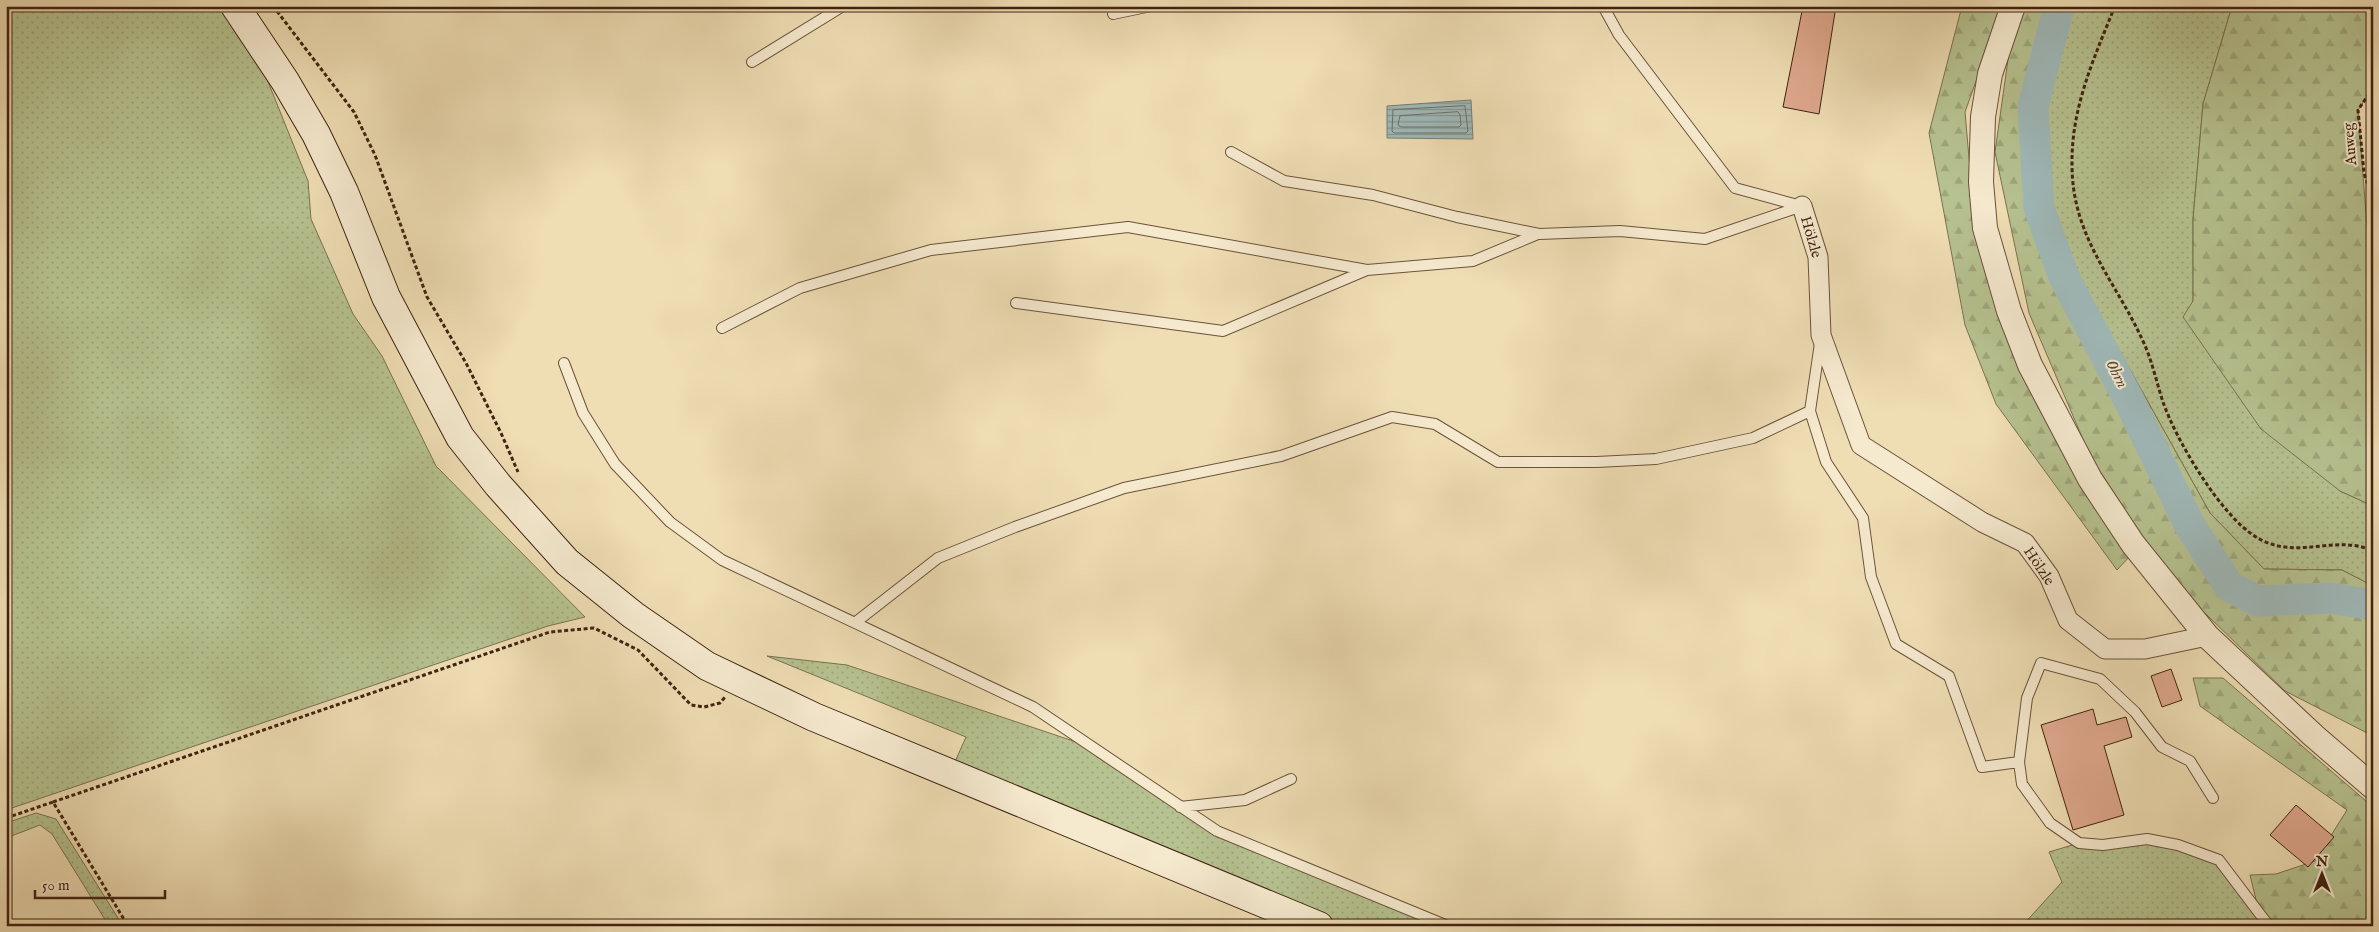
<svg xmlns="http://www.w3.org/2000/svg" width="2379" height="932" font-family="'IM FELL English',serif">
<style>
.grass{fill:url(#grass-dots);stroke:#7b7250}
.forest{fill:url(#forest-firs);stroke:#7b7250}
.water{fill:url(#water-rules);stroke:#797d75}
.lines{fill:none;stroke-linecap:round;stroke-linejoin:round}
.shore{stroke:#706e64;stroke-width:1}
.river{stroke:#9fb9b9;stroke-width:31}
.building{fill:#dfa88e;stroke:#402310}
.service-casing{stroke:#6c5239;stroke-width:12}
.minor-casing{stroke:#6c5239;stroke-width:21}
.tertiary-casing{stroke:#6c5239;stroke-width:26}
.secondary-casing{stroke:#402310;stroke-width:30}
.path{stroke:#402310;stroke-width:3;stroke-dasharray:4 2.5;stroke-linecap:butt}
.service{stroke:#f5e9ce;stroke-width:10}
.minor{stroke:#f5e9ce;stroke-width:19}
.tertiary{stroke:#f5e9ce;stroke-width:24}
.secondary{stroke:#f5e9ce;stroke-width:28}
.labels{text-anchor:middle;dominant-baseline:central;stroke-width:4;stroke-linejoin:round;paint-order:stroke}
.street-label{font-size:15px;fill:#402310;stroke:#f5e9ce}
.water-label{font-size:16px;font-style:italic;fill:#58483a;stroke:#f5e9ce}
</style>
<defs>
<pattern id="grass-dots" width="8" height="8" patternUnits="userSpaceOnUse" patternTransform="scale(1.25)"><rect width="8" height="8" fill="#b6c290"/><path d="M2 2h.1M6 6h.1" fill="none" stroke="#9ea67b" stroke-width="1.8" stroke-linecap="round"/></pattern>
<pattern id="forest-firs" width="22" height="20" patternUnits="userSpaceOnUse" patternTransform="scale(1.25)"><rect width="22" height="20" fill="#b6c290"/><path d="M5 1l3.5 6h-7zM16 11l3.5 6h-7z" fill="#9ea67b"/></pattern>
<pattern id="water-rules" width="6" height="5" patternUnits="userSpaceOnUse" patternTransform="scale(1.25)"><rect width="6" height="5" fill="#9fb9b9"/><path d="M0 2.5h6" fill="none" stroke="#839695"/></pattern>
</defs>
<rect width="100%" height="100%" fill="#efddb4"/>
<filter id="stains"><feTurbulence type="fractalNoise" baseFrequency=".004" numOctaves="4"/><feColorMatrix values="0 0 0 0 .2 0 0 0 0 .09 0 0 0 0 .02 0 0 0 .5 -.17"/></filter>
<radialGradient id="worn" r=".72"><stop offset=".6" stop-color="#630" stop-opacity="0"/><stop offset="1" stop-color="#630" stop-opacity=".3"/></radialGradient>
<path class="grass" d="M6,6H228L250,37L308,181L311,219L353,314L382,356L436,466L585,617L548,626L6,810Z
M2070,6H2232L2203,104L2193,219V301L2340,491L2373,506V586L2342,570L2264,569L2210,513L2062,248L2046,206L2041,110L2061,25Z
M767,656L847,665L1097,749L1217,831L1448,926H1319L950,773L966,737Z
M36,813L56,819L123,926H109L52,834L40,825L6,838V823Z
M2147,839L2219,860L2269,926H2022L2062,882L2049,852L2079,843Z"/>
<path class="forest" d="M1962,6H2003L1965,112L1974,215L2130,556L2117,570L1996,404L1965,325L1929,133Z
M2022,6H2070L2061,25L2041,110L2046,206L2062,248L2210,513L2264,569L2342,570L2373,586V736L2285,691L2171,580L2091,458L2029,313L1995,152L2012,31Z
M2232,6H2373V88L2358,110L2367,227L2373,245V506L2340,491L2261,429L2183,317L2193,301V219L2203,104Z
M2193,678H2223L2373,807V926H2269L2259,912L2250,875L2276,874L2315,861L2347,810L2200,706Z"/>
<path class="water" d="M1471,100L1473,139L1387,138V106Z"/>
<g class="lines">
<path class="shore" d="M1465,106L1468,131L1466,133H1394L1392,131L1393,110Z
M1458,112L1460,115L1461,125L1459,127H1401L1398,125L1400,116Z"/>
<path class="river" d="M2059,6L2033,107L2039,208L2064,277L2128,398L2190,526L2229,586L2257,601L2330,598L2373,605"/>
</g>
<path class="building" d="M1803,6H1836L1819,114L1783,107Z
M2171,669L2182,700L2162,707L2151,676Z
M2093,709L2097,725L2126,717L2132,737L2104,746L2124,815L2073,830L2041,725Z
M2296,805L2334,837L2308,867L2270,835Z"/>
<g class="lines">
<g class="service-casing">
<path id="service" d="M1603,6L1619,35L1735,188L1801,206
M1113,14L1151,6
M752,62L843,6
M1231,152L1284,181L1373,195L1457,217L1539,234L1620,231L1705,239L1802,206
M1016,303L1223,331L1367,270L1473,261L1538,234
M722,328L800,288L931,250L1128,227L1367,270
M564,363L583,413L615,464L670,522L722,560L1033,707L1217,831L1448,926
M1810,411L1826,462L1863,518L1871,577L1896,644L1949,676L1982,767L2019,762L2027,698L2041,663L2100,679L2135,712L2162,747L2190,761L2213,798
M856,622L938,558L1015,527L1124,488L1281,456L1392,417L1435,424L1498,462H1597L1656,459L1753,438L1810,411L1820,343
M2019,762L2022,784L2050,823L2079,843L2103,845L2147,839L2178,845L2219,860L2269,926
M1180,807L1245,800L1291,779"/>
</g>
<g class="minor-casing">
<path id="minor" d="M1802,206L1818,257L1821,335L1861,445L1982,522L2025,543L2049,576L2068,620L2105,649H2145L2207,636"/>
</g>
<g class="tertiary-casing">
<path id="tertiary" d="M2013,6L1990,74L1983,117L1981,182L1985,228L2009,311L2030,365L2090,479L2133,544L2207,636L2314,736L2373,787"/>
</g>
<g class="secondary-casing">
<path id="secondary" d="M235,6L285,81L316,134L344,192L386,297L460,437L498,485L567,562L633,615L707,666L814,717L1319,926"/>
</g>
<path class="path" d="M273,6L354,112L375,155L427,297L466,363L501,433L518,472
M2115,6C2094,58 2071,108 2072,165C2072,240 2119,284 2146,348C2153,365 2157,384 2163,402C2176,440 2221,516 2256,537C2297,562 2334,533 2373,551
M2373,88L2358,110L2364,173L2373,201
M53,802L550,632L594,628L638,650L691,705L704,707L720,703L725,697
M6,818L53,802L128,926"/>
<use href="#service" class="service"/>
<use href="#minor" class="minor"/>
<use href="#tertiary" class="tertiary"/>
<use href="#secondary" class="secondary"/>
</g>
<g class="labels">
<g class="street-label">
<text transform="translate(2350 144) rotate(-95)">Auweg</text>
<text transform="translate(1811 237) rotate(74)">Hölzle</text>
<text transform="translate(2039 566) rotate(56)">Hölzle</text>
</g>
<g class="water-label">
<text transform="translate(2116 374) rotate(62)">Ohrn</text>
</g>
</g>
<rect width="2379" height="932" fill="none" stroke="#efddb4" stroke-width="25"/>
<rect x="8" y="8" width="2364" height="917" fill="none" stroke="#402310" stroke-width="2.5"/>
<rect x="12" y="12" width="2354" height="907" fill="none" stroke="#402310"/>
<g transform="translate(2322 874)" stroke="#f5e9ce" stroke-width="4" paint-order="stroke">
<path d="M0-4L9 19L0 12L-9 19Z" fill="#402310"/>
<text y="-8" font-size="14" font-weight="bold" text-anchor="middle" fill="#402310">N</text>
</g>
<path d="M35 890v8h130v-8" fill="none" stroke="#402310" stroke-width="2.5"/>
<text x="42" y="890" font-size="15" fill="#402310" stroke="#f5e9ce" stroke-width="4" paint-order="stroke">50 m</text>
<rect width="100%" height="100%" filter="url(#stains)"/>
<rect width="100%" height="100%" fill="url(#worn)"/>
</svg>
